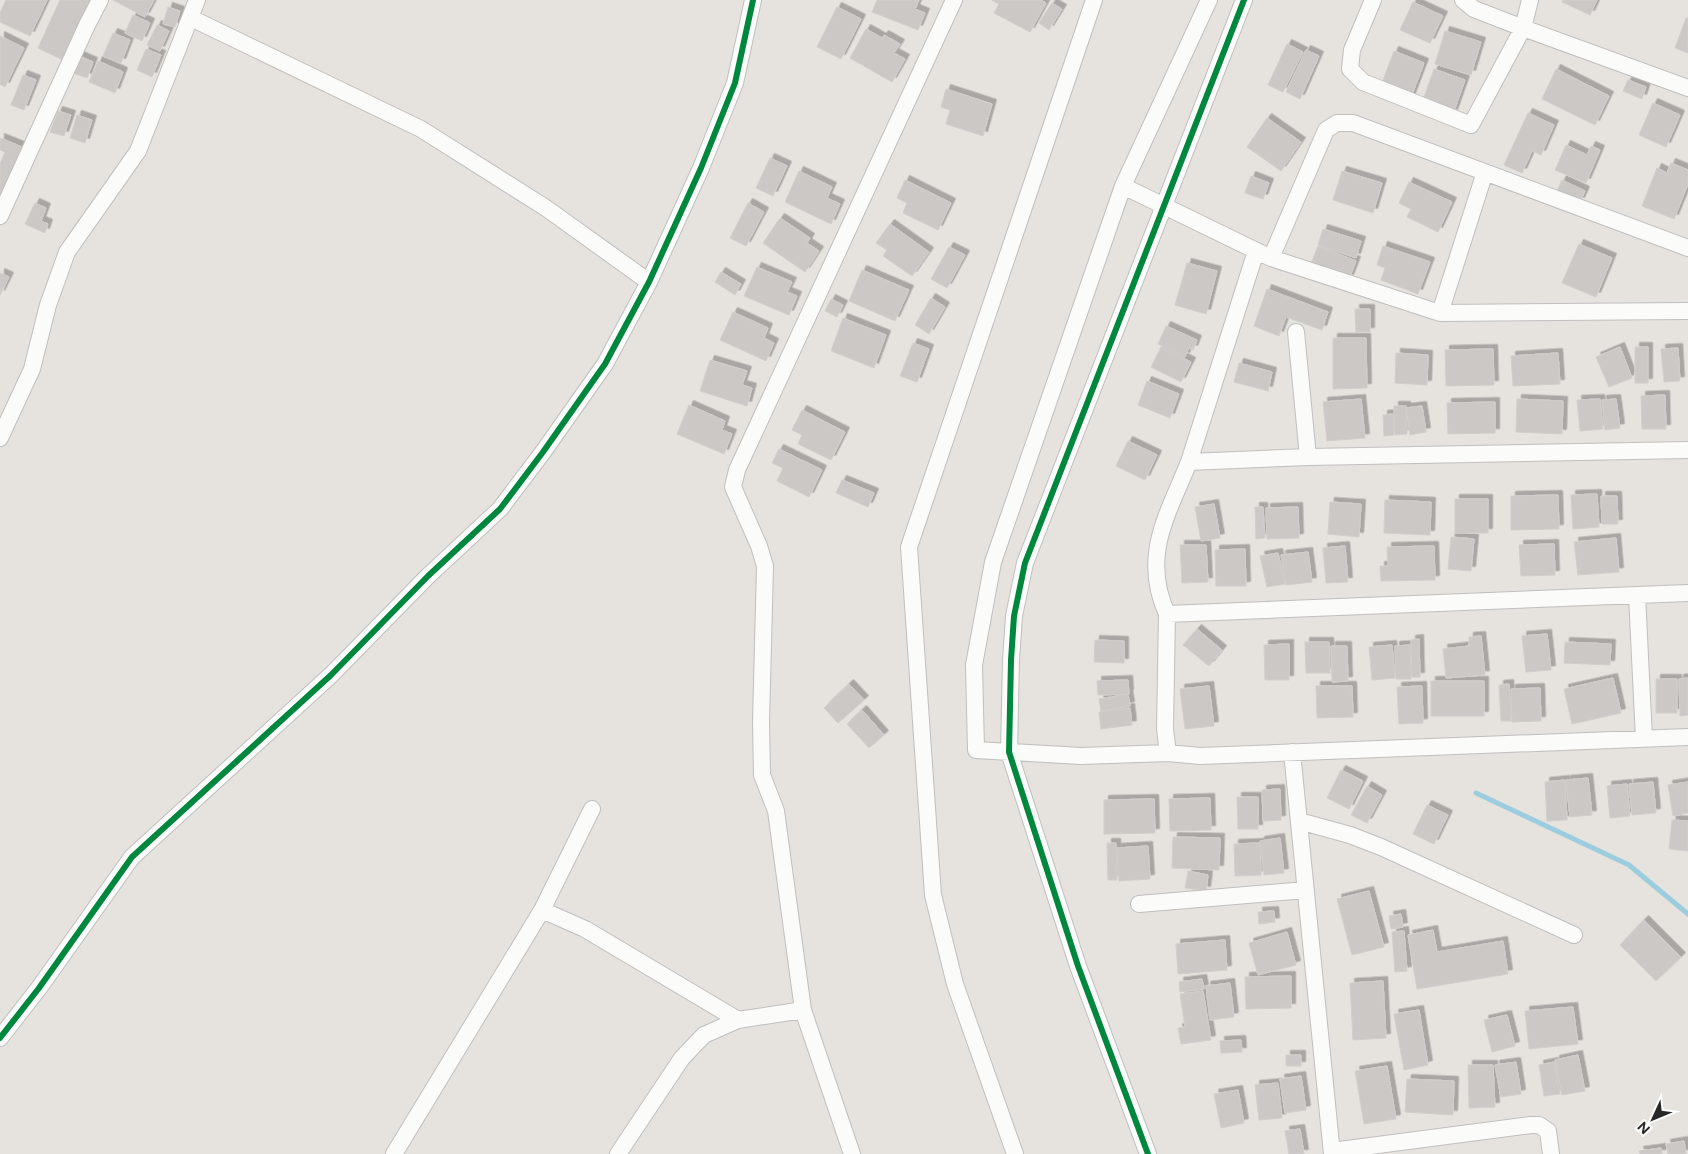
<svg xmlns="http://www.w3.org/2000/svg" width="1688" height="1154" font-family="Figtree,sans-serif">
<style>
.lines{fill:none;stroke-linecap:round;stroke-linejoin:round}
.stream{stroke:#9bcddf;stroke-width:5}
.building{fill:#cbc8c5;stroke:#d1cecb;filter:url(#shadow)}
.minor-casing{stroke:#c0bfbf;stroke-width:18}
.minor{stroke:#fbfbfa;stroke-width:16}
.cycleway-casing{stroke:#fff;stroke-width:9}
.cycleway{stroke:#00873e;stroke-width:6}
</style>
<defs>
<filter id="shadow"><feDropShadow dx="4.5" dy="-4.5" stdDeviation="0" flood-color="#0004"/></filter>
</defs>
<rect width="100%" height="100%" fill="#e6e2de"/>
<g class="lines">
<path class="stream" d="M1476,793L1629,865L1688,914"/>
</g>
<path class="building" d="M6,0H47L30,36L0,22V13Z
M60,0H94L65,61L38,48Z
M113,0H154L145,17Z
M877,0H919L915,9L925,13L918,30L872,12Z
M992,0H1041L1046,3L1030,32L994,13L999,4Z
M1563,0H1597L1590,15L1562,2Z
M1413,2L1443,16L1430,43L1400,30Z
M1052,3L1062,9L1049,30L1039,23Z
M168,7L180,11L175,27L163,24Z
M837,7L861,19L841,59L817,47Z
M133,15L150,23L142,41L125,33Z
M1686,18H1688V53L1675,48Z
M157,25L169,31L160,51L147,45Z
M866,29L882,38L884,35L900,44L894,53L905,59L892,82L850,58Z
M1445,31L1481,42L1471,75L1435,64Z
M113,33L130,40L121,63L103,56Z
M0,36L24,48L5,87L0,84Z
M1287,44L1303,52L1283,92L1268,85Z
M146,49L161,55L152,77L137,70Z
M1306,50L1319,56L1300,99L1286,92Z
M1394,51L1424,63L1410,100L1380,88Z
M79,56L93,62L87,78L73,73Z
M98,61L123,72L115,93L89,82Z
M1434,69L1465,80L1453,114L1422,103Z
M1556,69L1609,96L1595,125L1542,99Z
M23,75L36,80L24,110L11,105Z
M1628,80L1646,87L1642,99L1623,91Z
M946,89L992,104L983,136L946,124L950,110L941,107Z
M1653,103L1680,115L1666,147L1639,135Z
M58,111L71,115L64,136L50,132Z
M1528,113L1554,125L1541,155L1532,151L1522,173L1504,165Z
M77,115L92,120L85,143L70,138Z
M1267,118L1301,142L1281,171L1247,147Z
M0,138L22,147L0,202V164L5,152L0,150Z
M1566,145L1587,155L1591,146L1600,150L1586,183L1555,170Z
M770,158L787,166L773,196L756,188Z
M1671,163L1688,170V184L1674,219L1642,206L1657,168L1667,173Z
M799,171L832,187L827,198L840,204L831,224L785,202Z
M1342,171L1382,183L1373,213L1333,200Z
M1251,176L1269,183L1263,199L1245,193Z
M905,180L951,203L938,230L903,213L907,203L897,198Z
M1562,180L1585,191L1580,202L1557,191Z
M1409,182L1452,202L1438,232L1407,217L1411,209L1399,203Z
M35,203L46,208L41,221L48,224L45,233L25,224Z
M748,203L764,212L746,246L730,238Z
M780,218L810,238L807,243L819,251L805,272L763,243Z
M890,224L929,252L912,276L883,256L887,250L876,243Z
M1323,229L1361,241L1356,258L1318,245Z
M1579,244L1612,258L1596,297L1562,283Z
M1318,246L1356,261L1349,279L1311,264Z
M1383,246L1430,262L1418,294L1381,280L1385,268L1377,265Z
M949,247L965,255L947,288L931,279Z
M1187,263L1217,271L1206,314L1175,305Z
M757,267L792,282L787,292L797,296L789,315L744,296Z
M862,270L909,290L895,321L849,301Z
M721,272L741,284L735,295L715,282Z
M0,273L9,277L0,295Z
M1267,289L1328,312L1322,330L1286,317L1279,336L1254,326Z
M931,298L945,307L929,334L915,325Z
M831,299L843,305L837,317L825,311Z
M1355,309H1370V332H1356Z
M733,312L768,328L764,338L774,343L766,361L720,340Z
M843,318L886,335L874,368L831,351Z
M1166,326L1197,340L1193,350L1189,348L1185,357L1158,344Z
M1333,338H1366L1367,388L1333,389Z
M913,343L929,349L917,382L900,376Z
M1161,347L1191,362L1181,382L1151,367Z
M1620,347L1632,378L1609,387L1596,357Z
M1635,347H1648V383H1635Z
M1678,348L1680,381L1664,382L1661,349Z
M1493,349L1494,385L1446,386L1445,350Z
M1396,353L1428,355L1427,385L1395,383Z
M1558,353L1560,384L1513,386L1511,356Z
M710,360L747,371L742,385L752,388L747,406L700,391Z
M1239,363L1272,372L1268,391L1234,382Z
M1147,381L1179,394L1170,418L1138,405Z
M1665,395L1666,429H1642L1641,396Z
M1361,399L1365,438L1327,441L1323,402Z
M1517,399L1563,401L1562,434L1516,432Z
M1600,399L1603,429L1580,431L1577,400Z
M1616,399L1620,428L1605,430L1602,400Z
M1495,402V433L1448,434L1447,403Z
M689,405L725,421L722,430L732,434L724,454L677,434Z
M1394,406H1406L1407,434L1395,435Z
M1422,406L1426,432L1410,435L1406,408Z
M802,410L845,432L831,460L798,444L802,435L792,430Z
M1393,414L1394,435L1384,436L1383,415Z
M1128,441L1157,455L1145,480L1116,466Z
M779,449L822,470L809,497L777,481L783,468L772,463Z
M842,480L874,493L868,507L836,493Z
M1597,494L1599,527L1573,529L1571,495Z
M1558,495L1559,529L1511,530V496Z
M1601,496H1617L1618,524H1602Z
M1455,499H1488V533H1455Z
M1385,500L1431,502L1430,535L1384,533Z
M1330,502L1361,504L1359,537L1328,534Z
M1214,504L1220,538L1201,541L1195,507Z
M1255,507H1263L1265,538L1256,539Z
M1298,507L1299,538L1267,539L1266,508Z
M1451,537L1474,539L1471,571L1448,569Z
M1616,538L1619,572L1578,575L1574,542Z
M1554,544L1555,575L1521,576L1519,545Z
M1180,545H1206L1208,582L1182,583Z
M1345,546L1348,582L1326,583L1323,548Z
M1434,546L1435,580L1381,581L1380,566H1388L1387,547Z
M1245,549L1246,586H1216L1215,550Z
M1308,552L1312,582L1286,585L1281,555Z
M1278,553L1285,584L1267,587L1260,556Z
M1197,629L1222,650L1209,666L1183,645Z
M1547,634L1551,670L1526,672L1522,636Z
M1481,636L1485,675L1446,678L1443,649L1469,646V637Z
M1419,639L1420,677H1412L1411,640Z
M1095,640L1124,641V663L1094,662Z
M1305,642H1329L1330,673H1306Z
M1565,642L1611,644L1610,665L1564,663Z
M1289,644V680H1265L1264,645Z
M1392,645L1395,678L1372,680L1369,647Z
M1410,645L1411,679H1396L1395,646Z
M1331,646H1347L1348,681L1332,682Z
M1613,678L1621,713L1572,724L1564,689Z
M1688,678V715L1680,716L1679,679Z
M1656,679H1677V713H1656Z
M1128,680L1129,694L1098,695L1097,681Z
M1431,681H1484V716H1431Z
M849,684L864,700L838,723L824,708Z
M1509,684L1511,721H1501L1499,685Z
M1209,686L1214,726L1185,729L1180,689Z
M1316,686H1352L1353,717L1317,718Z
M1422,686L1423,723L1399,724L1397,687Z
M1540,688L1541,721L1512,722L1511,689Z
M1128,694L1130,706L1101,711L1099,699Z
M1130,708L1132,725L1101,729L1099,712Z
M862,710L884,735L869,748L847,724Z
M1341,770L1363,781L1349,809L1327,798Z
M1588,778L1592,815L1570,817L1566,780Z
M1565,780L1567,820L1547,821L1545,782Z
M1653,782L1656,813L1632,815L1629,784Z
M1688,782V813L1673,816L1668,785Z
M1627,784L1630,816L1610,818L1607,786Z
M1367,786L1382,795L1367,823L1351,815Z
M1280,789L1281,820L1263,821L1262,790Z
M1237,797H1258V829H1238Z
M1210,798L1211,830L1170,831L1169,799Z
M1154,799L1155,833L1104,834V800Z
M1427,805L1448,815L1434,844L1413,834Z
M1672,820L1688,821V851L1669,849Z
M1173,837L1220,838L1219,870L1172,868Z
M1280,838L1284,873L1264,875L1260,841Z
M1107,843H1116L1117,880H1108Z
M1260,843L1261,875L1235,876L1234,844Z
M1148,846L1150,879L1119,881L1117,848Z
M1188,871L1208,875L1206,891L1185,888Z
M1369,891L1384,947L1352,955L1337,899Z
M1274,911L1275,922L1259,924L1258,912Z
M1401,914L1403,927L1391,929L1389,916Z
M1644,920L1681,957L1656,981L1620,945Z
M1433,930L1437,952L1503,941L1508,974L1417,989L1408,935Z
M1404,931L1407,971L1395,972L1392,932Z
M1287,932L1296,965L1258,975L1249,943Z
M1225,940L1227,970L1178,974L1176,944Z
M1291,976V1008L1246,1009L1245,977Z
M1202,979L1204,989L1180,992L1179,982Z
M1383,981L1386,1038L1353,1040L1350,983Z
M1230,983L1234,1017L1210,1020L1206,986Z
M1203,991L1211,1040L1181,1044L1178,1028L1185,1027L1180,994Z
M1573,1007L1578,1044L1529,1049L1525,1011Z
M1419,1010L1428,1065L1404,1070L1394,1014Z
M1507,1015L1515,1046L1492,1052L1484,1020Z
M1241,1040L1242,1052L1221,1053L1220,1041Z
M1286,1055H1301V1066H1286Z
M1578,1055L1585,1091L1562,1095L1555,1060Z
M1516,1062L1521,1094L1501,1097L1495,1065Z
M1554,1062L1560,1094L1544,1096L1539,1065Z
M1468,1065H1493L1495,1107L1469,1108Z
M1387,1066L1396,1119L1364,1124L1355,1071Z
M1301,1076L1306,1110L1285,1113L1280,1079Z
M1407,1079L1454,1081L1453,1115L1405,1112Z
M1278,1083L1282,1118L1259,1120L1255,1085Z
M1238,1090L1244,1123L1221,1128L1214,1094Z
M1300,1129L1304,1154H1289L1285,1131Z
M1684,1141L1686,1154H1668L1666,1144Z
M1661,1148L1662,1154H1640L1639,1151Z"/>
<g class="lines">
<g class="minor-casing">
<path id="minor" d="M1373,0L1352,50L1350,69L1363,82L1471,125L1523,28L1530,0
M1463,0L1474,9L1523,28L1688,88
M191,18L421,129L546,208L649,282
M1123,186L1271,258L1326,130L1337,123H1353L1688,248
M0,216L87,25L100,0
M1256,251L1189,462L1308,457L1688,450
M1271,258L1440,313L1688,311
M1440,313L1485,172
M1296,332L1308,457
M0,438L32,369L48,305L67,252L138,151L197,0
M1189,462C1167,516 1141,556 1167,614L1165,729L1168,753L1200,756L1688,737
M1637,595L1644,739
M1167,614L1688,593
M1292,752L1332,1154
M1168,753L1081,756L976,750L974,665L993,562L1123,186L1209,0
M1299,821L1350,835L1381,847L1574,935
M1139,904L1306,890
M542,910L592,809
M803,1010L776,811L762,775L761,722L765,566L759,546L733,487L737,470L954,0
M0,1038L39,988L132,857L331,675L428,576L500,509L543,452L605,364L649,282L701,168L735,83L753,0
M1332,1151L1531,1125H1539L1548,1131L1551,1154
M394,1154L542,910L585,929L738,1020L803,1010L852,1154
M618,1154L682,1058L704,1035L738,1020
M1015,1154L955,984L933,895L909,547L1094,0
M1148,1154L1078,966L1009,752L1011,660L1014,616L1025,563L1244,0"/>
</g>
<use href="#minor" class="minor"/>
<g class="cycleway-casing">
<path id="cycleway" d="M0,1038L39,988L132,857L331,675L428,576L500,509L543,452L605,364L649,282L701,168L735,83L753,0
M1148,1154L1078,966L1009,752L1011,660L1014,616L1025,563L1244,0"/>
</g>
<use href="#cycleway" class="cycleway"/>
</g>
<g transform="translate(1653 1119) rotate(226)" stroke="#ffffff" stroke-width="4" paint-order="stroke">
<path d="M0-4L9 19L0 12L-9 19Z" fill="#282828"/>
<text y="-8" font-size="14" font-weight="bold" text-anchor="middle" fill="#282828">N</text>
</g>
</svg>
